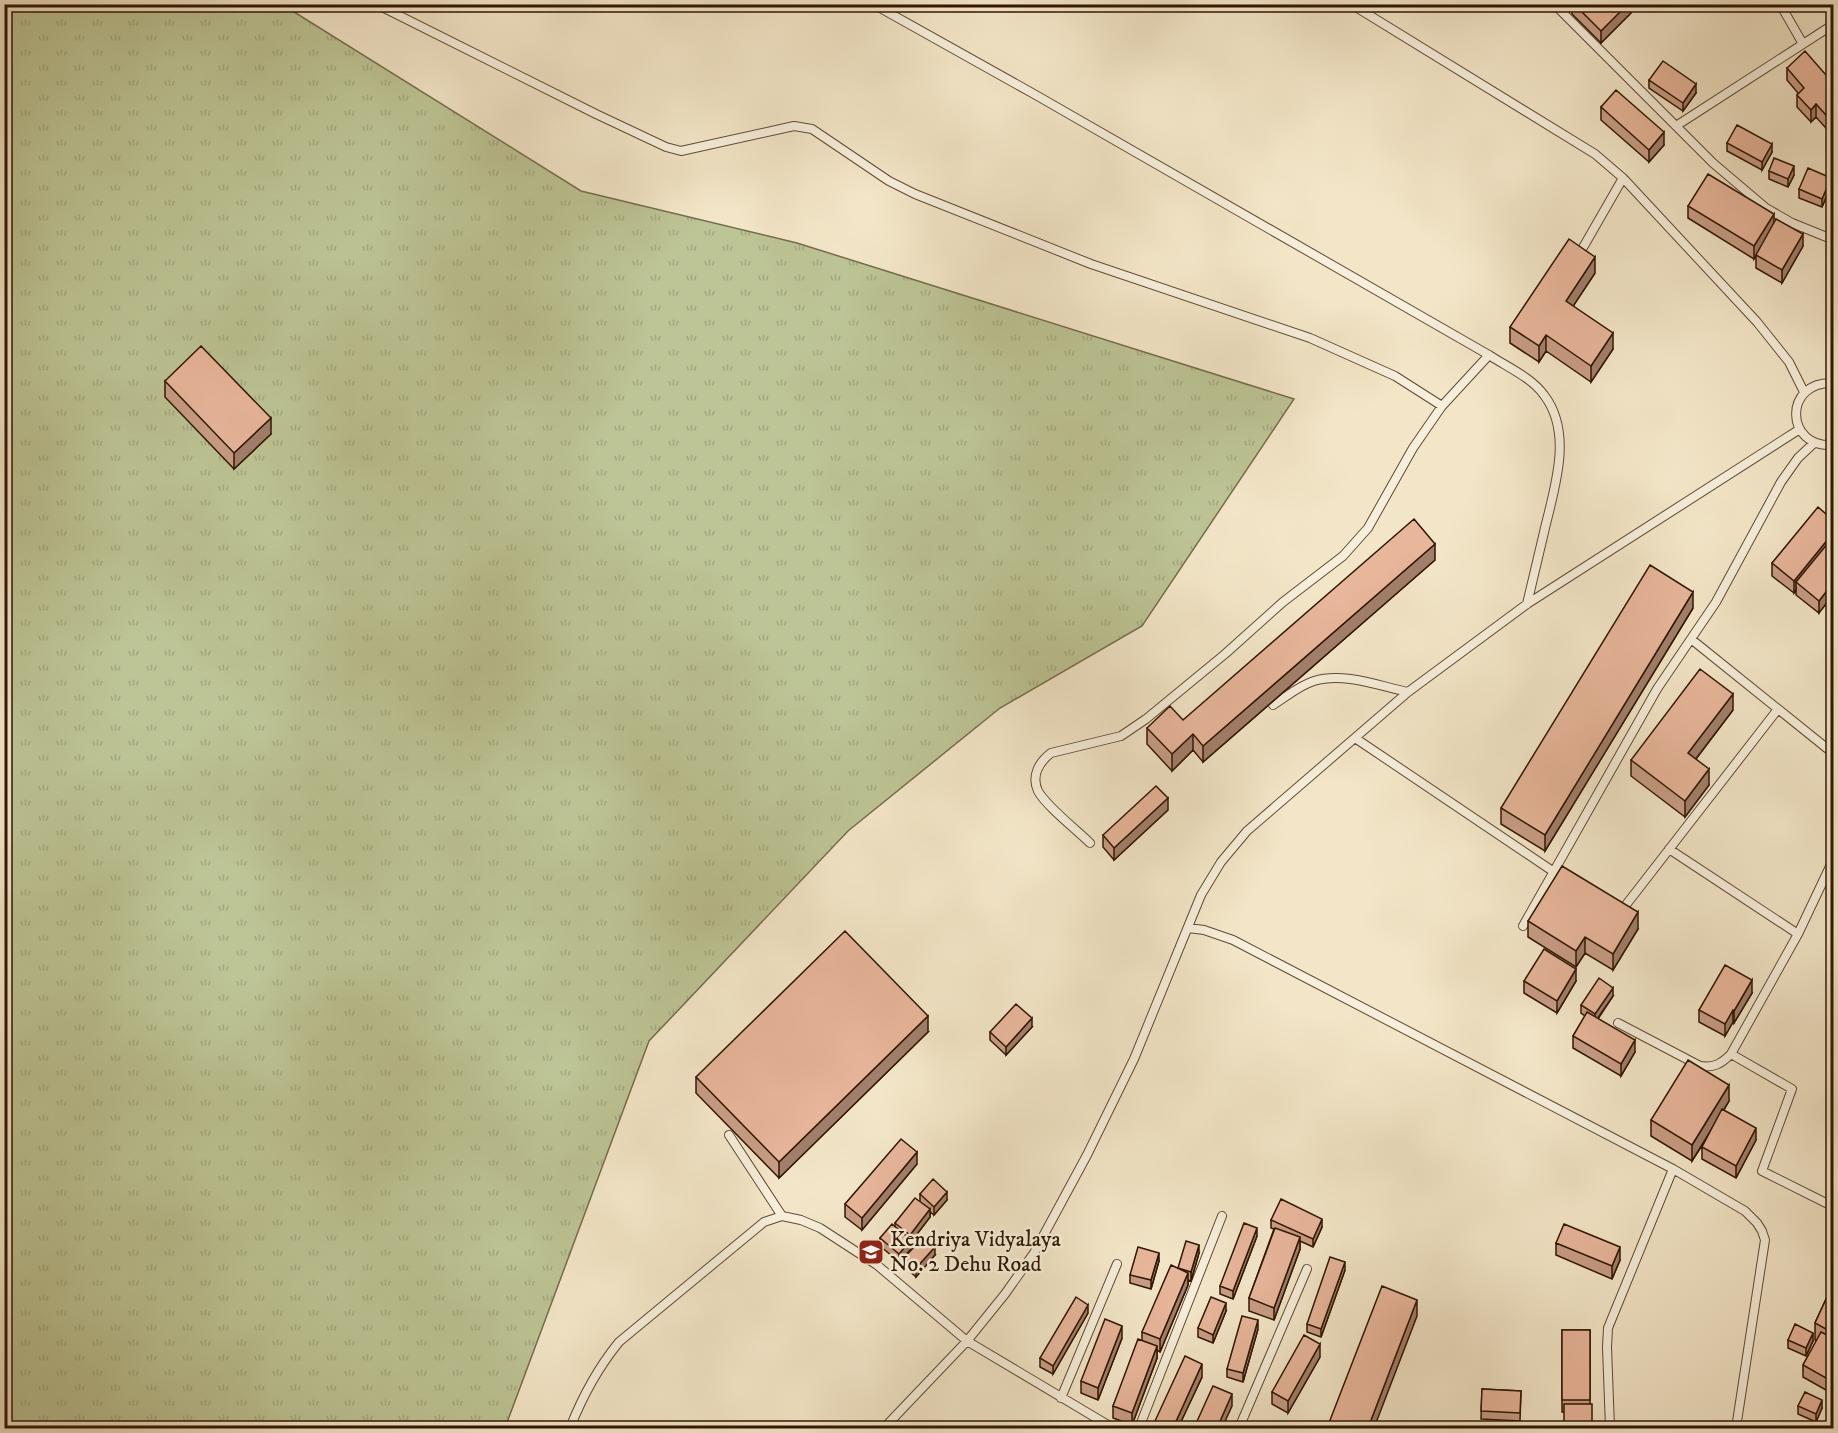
<svg xmlns="http://www.w3.org/2000/svg" width="1838" height="1433" font-family="'IM FELL DW Pica',serif">
<style>
.grass{fill:url(#grass-tufts);stroke:#766d4c;stroke-width:1.5}
.lines{fill:none;stroke-linecap:round;stroke-linejoin:round}
.service-casing{stroke:#614a34;stroke-width:10}
.service{stroke:#f7efdb;stroke-width:8}
.wall{fill:#c89d85;stroke:#301603;stroke-width:1.5}
.shaded-wall{fill:#a27f6c;stroke:#301603;stroke-width:1.5}
.building{fill:#e8b69b;stroke:#301603;stroke-width:1.5}
.labels{text-anchor:middle;dominant-baseline:central;stroke-width:5;stroke-linejoin:round;paint-order:stroke}
.poi-label{font-size:22px;fill:#301603;stroke:#f7efdb;text-anchor:start}
</style>
<defs>
<pattern id="grass-tufts" width="24" height="20" patternUnits="userSpaceOnUse" patternTransform="scale(1.5)"><rect width="24" height="20" fill="#bdc495"/><path d="M3 7l-1-3M5 7V3M7 7l1-3M15 17l-1-3M17 17v-4M19 17l1-3" fill="none" stroke="#a3a87f"/></pattern>
</defs>
<rect width="100%" height="100%" fill="#f3e6c8"/>
<filter id="stains"><feTurbulence type="fractalNoise" baseFrequency=".00333" numOctaves="4"/><feColorMatrix values="0 0 0 0 .2 0 0 0 0 .09 0 0 0 0 .02 0 0 0 .5 -.17"/></filter>
<radialGradient id="worn" r=".72"><stop offset=".6" stop-color="#630" stop-opacity="0"/><stop offset="1" stop-color="#630" stop-opacity=".3"/></radialGradient>
<path class="grass" d="M5,5H283L581,191L797,243L1294,399L1142,626L1000,708L848,831L649,1041L505,1428H5Z"/>
<g class="lines">
<g class="service-casing">
<path id="service" d="M376,4L596,114L666,147L681,151L794,126L812,129L889,181L915,194L1091,264L1310,338L1395,376L1442,406
M873,4L1034,94L1489,355C1507,367 1531,377 1544,395C1573,433 1555,486 1545,528C1539,553 1533,579 1527,604
M1351,4L1595,154L1623,178L1757,322L1789,362L1804,392
M1554,4L1713,163L1766,208L1792,223L1834,240
M1780,4L1803,44
M1676,126L1834,24
M1577,258L1623,178
M1834,383C1783,380 1784,449 1834,445
M1691,639L1834,754
M1273,705C1286,697 1300,685 1314,681C1344,672 1379,686 1408,692
M1355,738L1554,872
M1090,843C1077,830 1046,806 1038,791C1031,776 1039,762 1051,753L1121,736L1146,719L1225,654L1283,602L1343,556L1368,528L1413,448L1442,406L1489,355
M1669,849L1798,934
M1622,910L1778,709
M1523,926L1657,689L1716,602L1781,482L1798,458L1814,443
M1188,928L1204,930L1233,940L1673,1169L1745,1211L1757,1223L1762,1231L1765,1240L1736,1428
M1618,1023L1700,1066C1714,1068 1721,1064 1731,1054L1798,934L1834,858
M1731,1054L1792,1089L1762,1171L1834,1207
M729,1135L782,1216
M1061,1398L1117,1264
M570,1428C583,1395 597,1369 619,1342L764,1222L782,1216L801,1220L820,1228L877,1265L967,1341L1113,1428
M884,1428L967,1341L1005,1294L1034,1253L1087,1155L1134,1059L1201,895L1221,862L1247,831L1408,692L1527,604L1800,429
M1139,1428L1222,1216
M1239,1428L1307,1269
M1499,1428L1500,1424
M1610,1428L1607,1347L1608,1328L1673,1169"/>
</g>
<use href="#service" class="service"/>
</g>
<path class="wall" d="M1572,4H1631V13L1601,43L1572,14Z
M1787,68L1833,83V136L1816,117L1811,122L1797,107V95L1798,93L1787,80Z
M1649,80L1696,93L1683,111L1649,88Z
M1601,107L1664,145L1649,162L1601,120Z
M1727,143L1772,152L1762,170L1727,151Z
M1769,171L1794,175L1788,187L1769,179Z
M1831,186L1822,207L1799,198V189Z
M1688,206L1774,224L1803,246L1782,283L1756,268V256L1754,259L1688,218Z
M1595,273L1573,306L1613,349L1591,382L1546,351L1539,362L1510,343V327Z
M165,381L271,434L234,469L165,397Z
M1833,520L1819,613L1796,595V590L1794,593L1772,576V563Z
M1435,560L1203,762L1193,750L1172,771L1147,744V728L1183,720Z
M1693,608L1545,851L1501,824V808Z
M1733,710L1696,759L1709,785L1685,817L1631,776V760Z
M1168,810L1114,860L1103,847V835Z
M1528,921L1638,929L1613,970L1585,953L1576,967L1528,937Z
M1524,981H1576L1557,1013L1524,993Z
M1752,993L1734,1023L1733,1022L1725,1036L1699,1022V1010Z
M1613,996L1598,1019L1635,1052L1621,1076L1573,1048V1036L1585,1016L1581,1013V1005Z
M1032,1027L1006,1055L990,1040V1032Z
M928,1032L779,1178L696,1093V1077Z
M1729,1101L1724,1110L1756,1140L1736,1178L1702,1159V1147L1707,1138L1692,1161L1651,1136V1120Z
M917,1164L862,1230L845,1217V1204Z
M920,1194L947,1200L934,1215L930,1212V1217L911,1242V1249L899,1262L880,1246V1238L895,1227V1223L920,1201Z
M1271,1220L1322,1227L1313,1247L1300,1241V1249L1274,1320L1249,1311V1298L1274,1229L1271,1228Z
M1257,1236L1233,1299L1220,1294V1286Z
M1556,1243L1620,1260L1612,1279L1556,1255Z
M1199,1253L1191,1281L1188,1280V1285L1160,1352L1157,1350V1358L1132,1425L1113,1418V1406L1142,1341V1332L1178,1268Z
M935,1255L916,1277L904,1266V1258Z
M1159,1261L1151,1289L1130,1283V1275Z
M1345,1270L1321,1337L1307,1332V1324Z
M1833,1284V1394L1803,1377V1365L1817,1341L1815,1340V1323Z
M1226,1311L1213,1343L1198,1337V1328Z
M1088,1313L1053,1374L1040,1367V1358Z
M1258,1329L1243,1382L1227,1377V1369Z
M1562,1330H1590V1404L1564,1412H1562Z
M1122,1338L1098,1400L1081,1393V1381Z
M1788,1340L1813,1341L1806,1356L1788,1348Z
M1320,1357L1288,1413L1272,1404V1392Z
M1202,1377L1178,1428H1155V1421Z
M1482,1389L1521,1391L1520,1421L1481,1419Z
M1798,1406L1822,1408L1816,1422L1798,1414Z"/>
<path class="shaded-wall" d="M1626,4H1631V13L1601,43V31Z
M1696,84V93L1683,111V103Z
M1816,104V117L1811,122V110Z
M1664,132V145L1649,162V150Z
M1772,144V152L1762,170V162Z
M1794,166V175L1788,187V179Z
M1831,178V186L1822,207V199Z
M1774,214V226L1754,259V246Z
M1803,234V246L1782,283V270Z
M1595,257V273L1566,317V301Z
M1613,333V349L1591,382V366Z
M1546,335V351L1539,362V346Z
M271,418V434L234,469V453Z
M1833,533V545L1796,582V590L1794,593V581Z
M1435,544V560L1203,762V746Z
M1833,583V595L1819,613V601Z
M1693,592V608L1545,851V835Z
M1733,694V710L1688,769V753Z
M1193,734V750L1172,771V754Z
M1709,769V785L1685,817V801Z
M1168,798V810L1114,860V848Z
M1638,912V929L1613,970V954Z
M1585,937V953L1576,967V951Z
M1576,969V981L1557,1013V1001Z
M1752,980V993L1734,1023V1011Z
M1613,988V996L1595,1022V1014Z
M1733,1010V1022L1725,1036V1024Z
M928,1016V1032L779,1178V1162Z
M1032,1018V1027L1006,1055V1047Z
M1635,1040V1052L1621,1076V1064Z
M1729,1085V1101L1692,1161V1145Z
M1756,1128V1140L1736,1178V1166Z
M917,1152V1164L862,1230V1218Z
M947,1192V1200L934,1215V1207Z
M930,1209V1217L911,1242V1249L899,1262V1254L910,1241V1235Z
M1322,1219V1227L1313,1247V1239Z
M1257,1228V1236L1233,1299V1291Z
M1300,1237V1249L1274,1320V1308Z
M1199,1245V1253L1191,1281V1272Z
M935,1247V1255L916,1277V1268Z
M1620,1247V1260L1612,1279V1266Z
M1159,1253V1261L1151,1289V1280Z
M1345,1262V1270L1321,1337V1329Z
M1188,1273V1285L1160,1352V1339Z
M1417,1300V1316L1374,1428H1368Z
M1226,1303V1311L1213,1343V1335Z
M1088,1305V1313L1053,1374V1366Z
M1258,1320V1329L1243,1382V1373Z
M1122,1326V1338L1098,1400V1388Z
M1813,1333V1341L1806,1356V1348Z
M1320,1344V1357L1288,1413V1401Z
M1157,1346V1358L1132,1425V1413Z
M1202,1364V1377L1178,1428H1173Z
M1232,1394V1406L1222,1428H1217Z
M1822,1400V1408L1816,1422V1414Z"/>
<path class="building" d="M1574,4H1628L1601,31Z
M1805,51L1833,83V123L1816,104L1811,110L1797,95L1804,88L1787,68Z
M1663,61L1696,84L1683,103L1649,80Z
M1616,90L1664,132L1649,150L1601,107Z
M1737,125L1772,144L1762,162L1727,143Z
M1774,158L1794,166L1788,179L1769,171Z
M1808,168L1831,178L1822,199L1799,189Z
M1708,174L1774,214L1754,246L1688,206Z
M1776,219L1803,234L1782,270L1756,255Z
M1569,239L1595,257L1566,301L1613,333L1591,366L1546,335L1539,346L1510,327Z
M201,346L271,418L234,453L165,381Z
M1818,507L1833,520V533L1794,581L1772,563Z
M1414,519L1435,544L1203,746L1193,734L1172,754L1147,728L1170,706L1183,720Z
M1833,537V583L1819,601L1796,582Z
M1650,565L1693,592L1545,835L1501,808Z
M1700,669L1733,694L1688,753L1709,769L1685,801L1631,760Z
M1156,786L1168,798L1114,848L1103,835Z
M1562,866L1638,912L1613,954L1585,937L1576,951L1528,921Z
M845,931L928,1016L779,1162L696,1077Z
M1544,949L1576,969L1557,1001L1524,981Z
M1725,965L1752,980L1734,1011L1733,1010L1725,1024L1699,1010Z
M1599,978L1613,988L1595,1014L1581,1005Z
M1016,1004L1032,1018L1006,1047L990,1032Z
M1587,1012L1635,1040L1621,1064L1573,1036Z
M1688,1060L1729,1085L1692,1145L1651,1120Z
M1722,1109L1756,1128L1736,1166L1702,1147Z
M901,1139L917,1152L862,1218L845,1204Z
M933,1179L947,1192L934,1207L920,1194Z
M915,1198L930,1209L910,1235L895,1223Z
M1281,1199L1322,1219L1313,1239L1271,1220Z
M1244,1223L1257,1228L1233,1291L1220,1286Z
M892,1224L911,1240L899,1254L880,1238Z
M1564,1224L1620,1247L1612,1266L1556,1243Z
M1275,1228L1300,1237L1274,1308L1249,1298Z
M924,1236L935,1247L916,1268L904,1258Z
M1186,1241L1199,1245L1191,1272L1178,1268Z
M1138,1247L1159,1253L1151,1280L1130,1275Z
M1330,1257L1345,1262L1321,1329L1307,1324Z
M1171,1265L1188,1273L1160,1339L1142,1332Z
M1833,1284V1333L1815,1323Z
M1382,1286L1417,1300L1368,1428H1327Z
M1076,1297L1088,1305L1053,1366L1040,1358Z
M1211,1297L1226,1303L1213,1335L1198,1328Z
M1242,1316L1258,1320L1243,1373L1227,1369Z
M1105,1319L1122,1326L1098,1388L1081,1381Z
M1795,1324L1813,1333L1806,1348L1788,1340Z
M1562,1330H1590V1400H1562Z
M1821,1332L1833,1338V1382L1803,1365Z
M1304,1335L1320,1344L1288,1401L1272,1392Z
M1138,1339L1157,1346L1132,1413L1113,1406Z
M1185,1356L1202,1364L1173,1428H1171L1155,1421Z
M1213,1386L1232,1394L1217,1428H1194Z
M1482,1389L1521,1391L1520,1413L1481,1411Z
M1805,1392L1822,1400L1816,1414L1798,1406Z
M1564,1404H1592V1428H1564Z"/>
<defs>
<g id="school-square" transform="scale(1.35)"><rect x="-9" y="-9" width="18" height="18" rx="4" fill="#8f2418" stroke="#f7efdb"/><path d="M0-5L7-2L0 1L-7-2ZM-4 1L0 2.5L4 1V4Q0 6-4 4Z" fill="#fff"/></g>
</defs>
<g fill-rule="evenodd">
<use href="#school-square" x="871" y="1252"/>
</g>
<g class="labels">
<g class="poi-label">
<text x="890" y="1239">Kendriya Vidyalaya<tspan x="890" dy="25">No. 2 Dehu Road</tspan></text>
</g>
</g>
<rect width="1838" height="1433" fill="none" stroke="#f3e6c8" stroke-width="24"/>
<rect x="6" y="6" width="1826" height="1421" fill="none" stroke="#301603" stroke-width="3"/>
<rect x="12" y="12" width="1814" height="1409" fill="none" stroke="#301603" stroke-width="1.5"/>
<rect width="100%" height="100%" filter="url(#stains)"/>
<rect width="100%" height="100%" fill="url(#worn)"/>
</svg>
